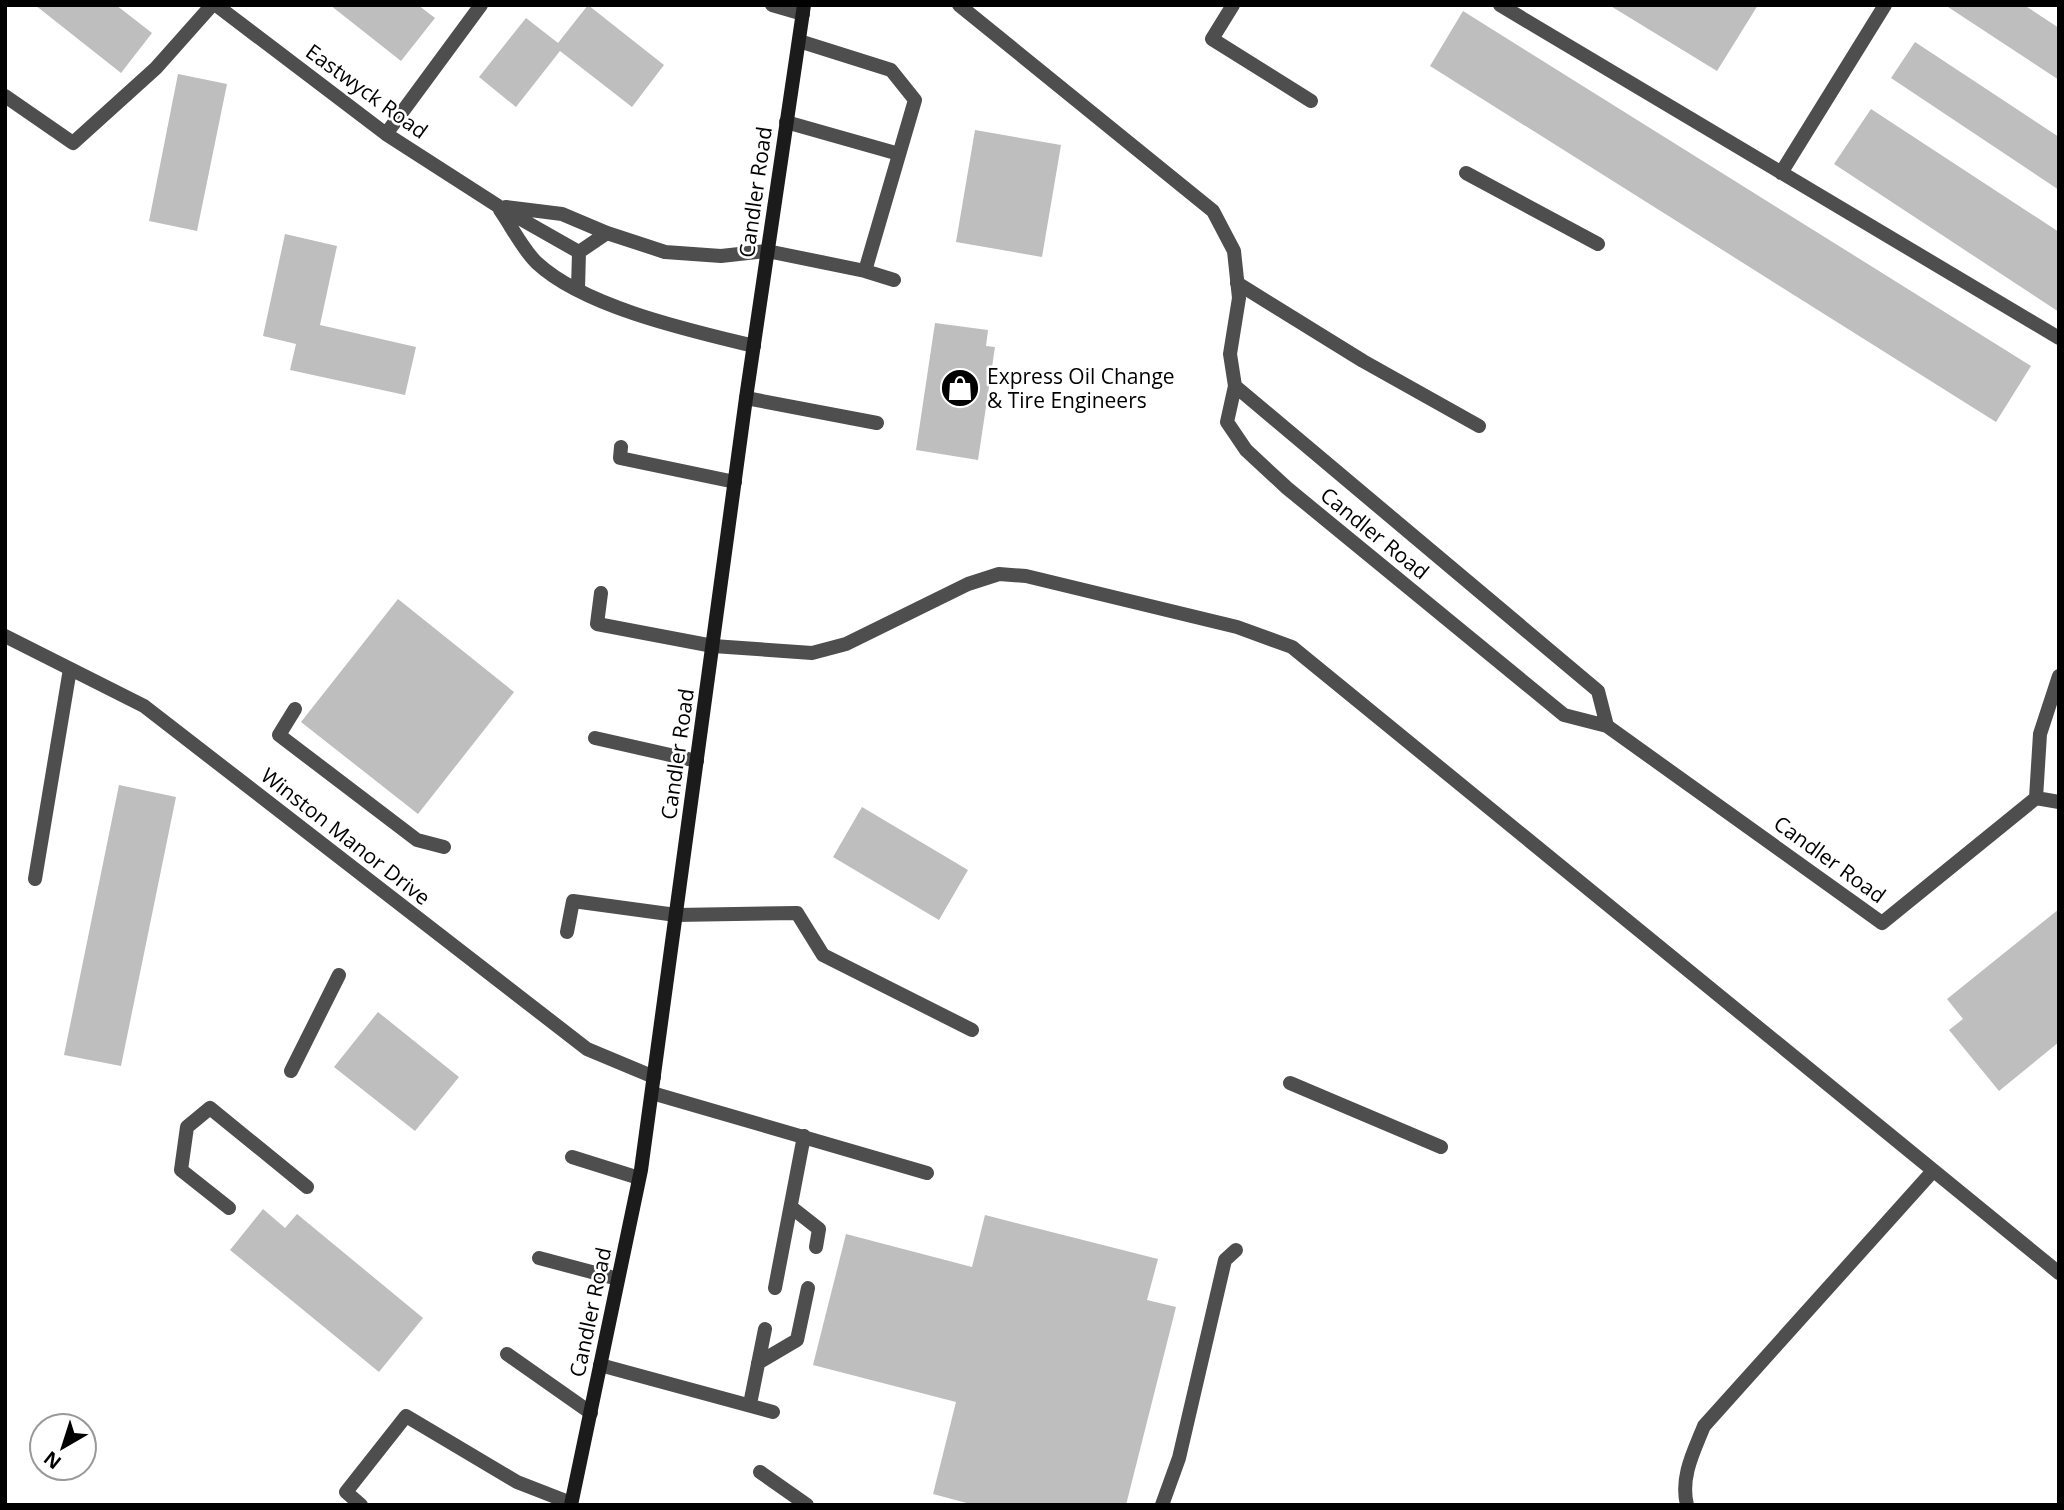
<svg xmlns="http://www.w3.org/2000/svg" width="2064" height="1510" font-family="'Open Sans',sans-serif">
<style>
.building{fill:#bebebe}
.lines{fill:none;stroke-linecap:round;stroke-linejoin:round}
.service{stroke:#4e4e4e;stroke-width:14}
.minor{stroke:#4e4e4e;stroke-width:14}
.secondary{stroke:#1b1b1b;stroke-width:14}
.labels{text-anchor:middle;dominant-baseline:central;stroke-width:5;stroke-linejoin:round;paint-order:stroke}
.street-label{font-size:21px;fill:#000;stroke:#fff}
.poi-label{font-size:21px;fill:#000;stroke:#fff;text-anchor:start}
</style>
<rect width="100%" height="100%" fill="#fff"/>
<path class="building" d="M35,5H116L152,33L121,73Z
M330,5H418L435,18L401,61Z
M588,5L664,65L632,107L560,51L516,107L479,77L526,18L558,43Z
M1609,5H1758L1717,71Z
M1945,5H2024L2059,28V80Z
M1463,11L2031,366L1996,422L1430,66Z
M1915,42L2059,137V190L1891,78Z
M178,74L227,84L197,231L149,221Z
M1871,109L2059,232V312L1834,164Z
M975,130L1061,145L1042,257L956,242Z
M285,234L337,246L320,325L416,347L405,395L290,370L296,344L263,336Z
M935,323L988,330L986,346L995,347L978,460L916,450Z
M398,599L514,692L418,814L301,722Z
M119,785L176,797L121,1066L64,1055Z
M862,807L968,870L939,920L833,857Z
M2059,909V1042L1999,1091L1949,1030L1963,1019L1947,999Z
M378,1012L459,1077L415,1131L334,1067Z
M263,1209L285,1228L297,1214L423,1318L379,1372L230,1250Z
M985,1215L1158,1259L1147,1300L1176,1307L1126,1505H974L933,1494L956,1402L813,1365L846,1234L972,1267Z"/>
<g class="lines">
<path class="service" d="M772,5L803,14
M1233,5L1212,39L1311,101
M1500,5L2059,338
M799,41L891,70L915,100L865,271
M786,122L899,154
M1466,173L1598,244
M1781,173L1885,5
M767,251L865,271L894,280
M1237,283L1363,361L1479,426
M746,398L877,423
M621,447L620,458L735,482
M601,593L597,624L713,646
M295,709L279,735L417,840L444,847
M595,738L697,761
M567,932L573,901L676,915L797,913L823,955L972,1030
M291,1071L339,975
M1290,1083L1441,1147
M652,1093L927,1173
M572,1157L639,1178
M791,1207L819,1229L816,1247
M229,1208L181,1170L187,1127L210,1108L307,1187
M539,1258L618,1279
M775,1288L804,1136
M507,1354L591,1413
M758,1363L797,1340L808,1288
M600,1365L773,1412
M750,1404L765,1329
M760,1472L807,1505
M361,1505L346,1492L406,1416L517,1482L571,1503
M1162,1505L1179,1458L1225,1260L1236,1250"/>
<path class="minor" d="M216,5L386,134L498,206L579,252
M959,5L1213,211L1234,251L1239,298L1230,354L1235,386L1227,422L1246,450L1287,488L1564,715L1607,726L1882,923L2036,798L2059,802
M5,96L73,143L156,68L212,5
M386,134L481,5
M506,207L562,214L607,233L665,252L721,256L767,251
M500,210C512,227 523,250 537,263C584,307 692,331 754,346
M578,289L579,252L607,233
M1235,386L1598,691L1607,726
M5,636L144,706L587,1049L654,1077
M713,646L812,653L846,644L968,584L999,574L1026,576L1237,627L1292,647L2059,1273
M2036,798L2040,734L2059,676
M35,879L70,669
M1687,1505C1680,1477 1694,1451 1704,1426L1933,1171"/>
<path class="secondary" d="M571,1505L641,1170L746,398L804,5"/>
</g>
<defs>
<g id="shop-disc" transform="scale(2.0125)"><circle r="9.5" fill="#000" stroke="#fff"/><path d="M-5-2.5h2.3a2.7 3.5 0 0 1 5.4 0H5L5.5 6h-11ZM-1.5-2.5h3a1.5 2.3 0 0 0-3 0Z" fill="#fff"/></g>
</defs>
<g fill-rule="evenodd">
<use href="#shop-disc" x="960" y="388"/>
</g>
<g class="labels">
<g class="street-label">
<text transform="translate(367 91) rotate(36)">Eastwyck Road</text>
<text transform="translate(755 192) rotate(-82)">Candler Road</text>
<text transform="translate(1375 533) rotate(39)">Candler Road</text>
<text transform="translate(677 754) rotate(-82)">Candler Road</text>
<text transform="translate(346 836) rotate(38)">Winston Manor Drive</text>
<text transform="translate(1830 859) rotate(36)">Candler Road</text>
<text transform="translate(590 1312) rotate(-78)">Candler Road</text>
</g>
<g class="poi-label">
<text x="987" y="376">Express Oil Change<tspan x="987" dy="24">&amp; Tire Engineers</tspan></text>
</g>
</g>
<rect width="2064" height="1510" fill="none" stroke="#000000" stroke-width="14"/>
<g transform="translate(63 1447) rotate(219)"><circle r="33" fill="#ffffff" stroke="#999999" stroke-width="2"/>
<path d="M0-5L12 26L0 18L-12 26Z" fill="#000000"/>
<text y="-10" font-size="19" font-weight="bold" text-anchor="middle" fill="#000000">N</text>
</g>
</svg>
